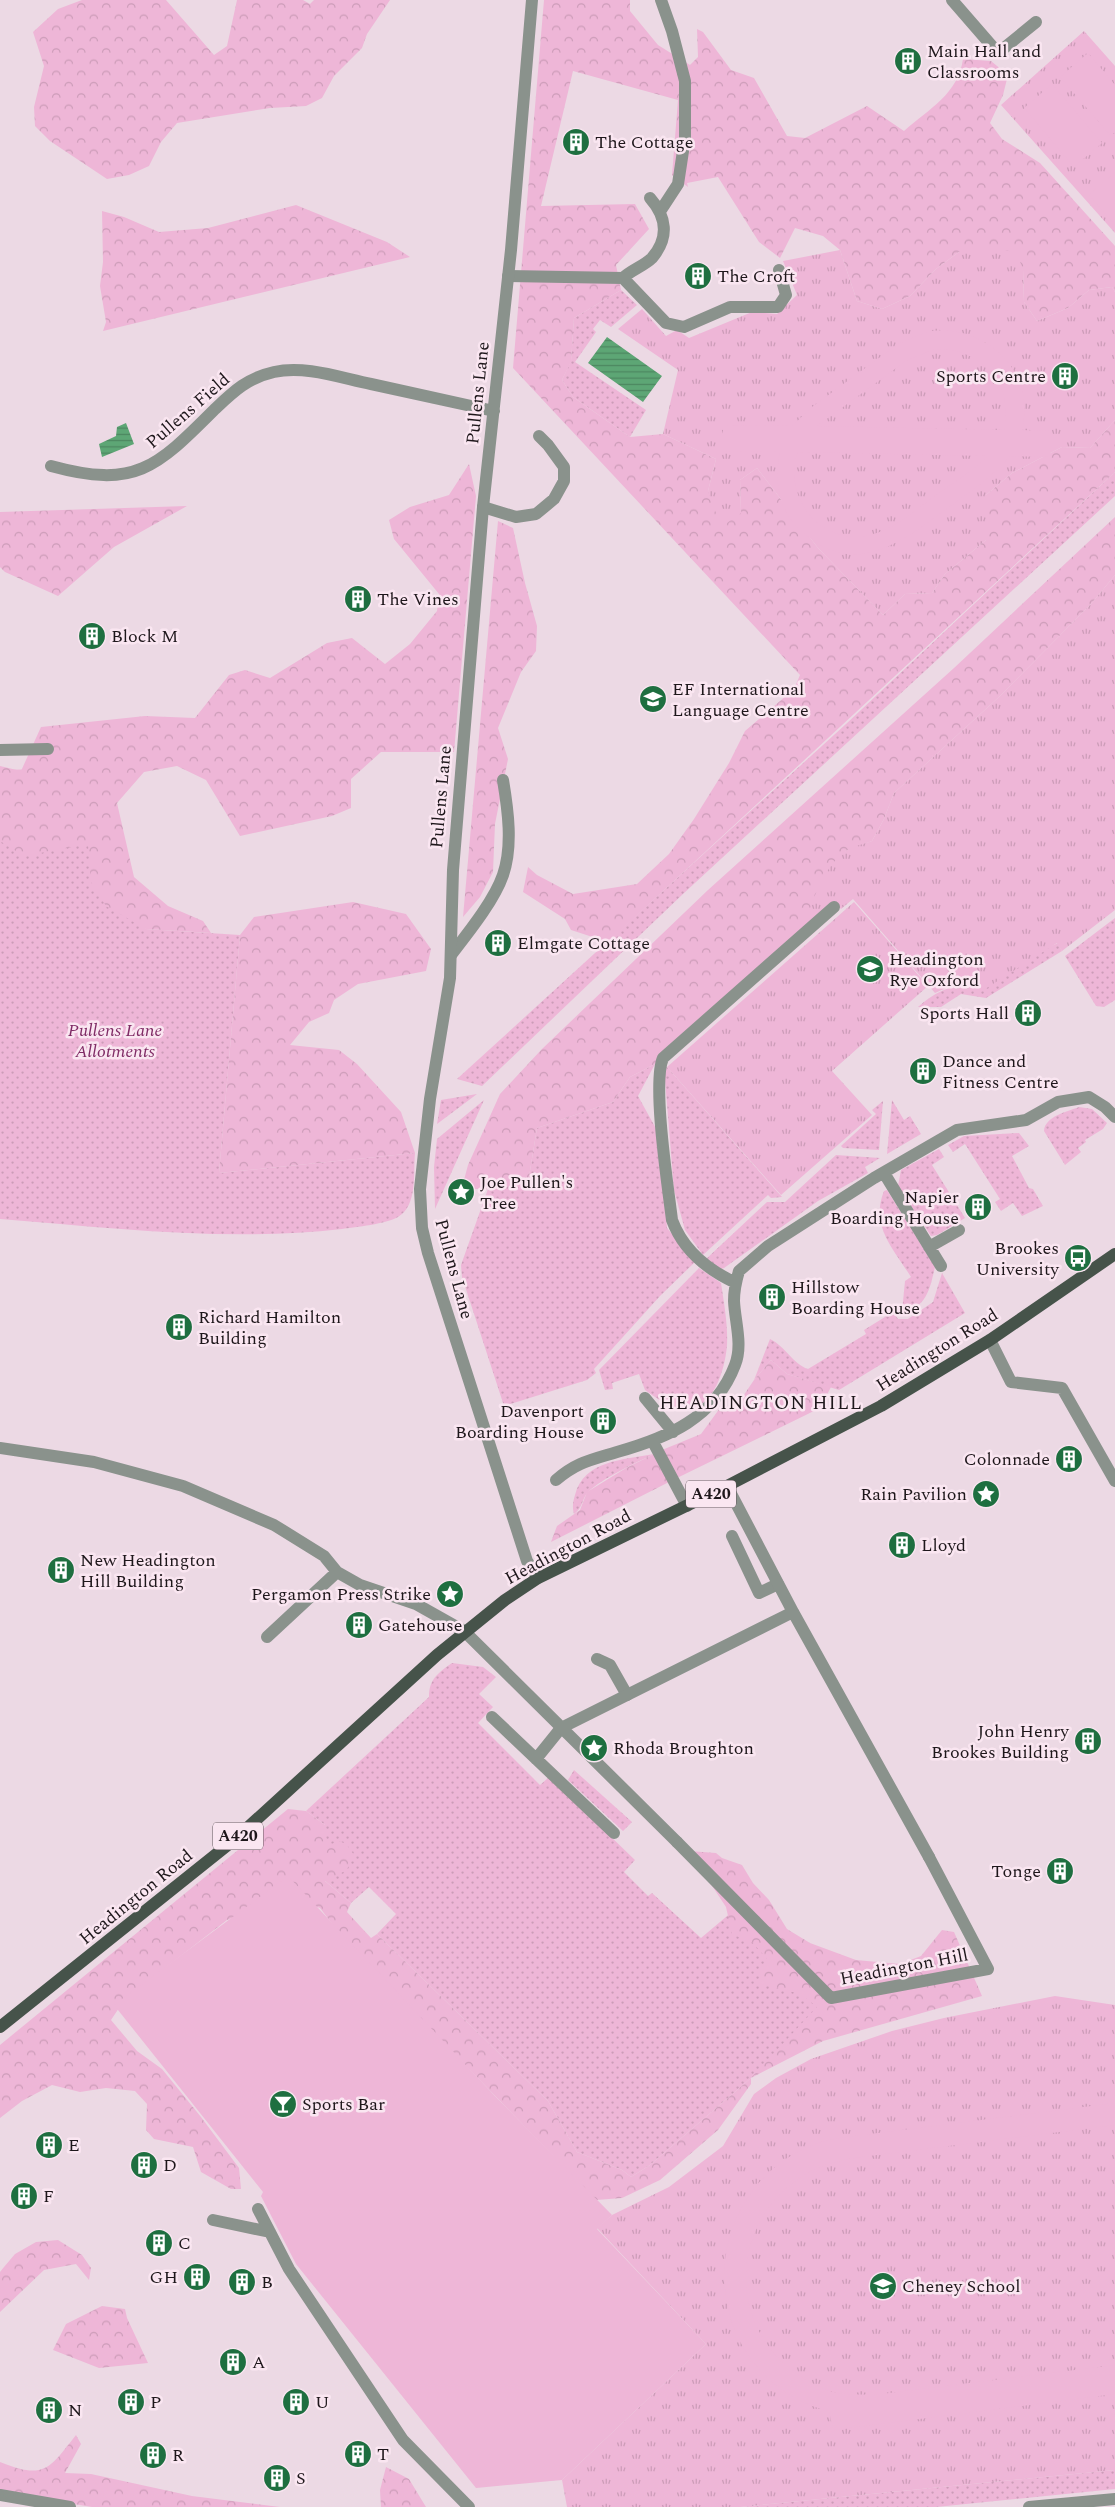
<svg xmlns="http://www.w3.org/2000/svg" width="1115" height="2507" font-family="Spectral,serif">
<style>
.grass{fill:url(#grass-dots)}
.forest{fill:url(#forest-crowns)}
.park{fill:url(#park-tufts)}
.pitch{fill:#eeb6d7;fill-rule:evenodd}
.water{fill:url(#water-rules)}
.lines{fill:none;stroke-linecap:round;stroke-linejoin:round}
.lane{stroke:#8a928c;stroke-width:12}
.street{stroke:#8a928c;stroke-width:12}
.primary{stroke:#46534a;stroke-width:12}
.labels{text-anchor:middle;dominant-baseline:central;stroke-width:5;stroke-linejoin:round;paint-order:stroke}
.shield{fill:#fae6f1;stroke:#60555b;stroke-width:1}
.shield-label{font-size:16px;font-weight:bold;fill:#1e171b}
.poi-label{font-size:18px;fill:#1e171b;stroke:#fae6f1;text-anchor:start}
.street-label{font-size:18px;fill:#1e171b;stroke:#fae6f1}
.park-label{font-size:18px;font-style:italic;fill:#802c66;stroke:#fae6f1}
.neighbourhood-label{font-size:19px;letter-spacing:1px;fill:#1e171b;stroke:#fae6f1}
</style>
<defs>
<pattern id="grass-dots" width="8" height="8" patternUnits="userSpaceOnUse" patternTransform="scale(1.25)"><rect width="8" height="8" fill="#eeb6d7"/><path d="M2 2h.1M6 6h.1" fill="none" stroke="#cc9cb8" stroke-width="1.8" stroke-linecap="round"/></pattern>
<pattern id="forest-crowns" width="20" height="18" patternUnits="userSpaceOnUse" patternTransform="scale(1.25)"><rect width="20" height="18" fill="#eeb6d7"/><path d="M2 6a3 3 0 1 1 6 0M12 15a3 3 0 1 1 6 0" fill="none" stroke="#cc9cb8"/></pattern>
<pattern id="park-tufts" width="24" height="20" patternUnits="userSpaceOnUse" patternTransform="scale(1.25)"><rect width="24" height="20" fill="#eeb6d7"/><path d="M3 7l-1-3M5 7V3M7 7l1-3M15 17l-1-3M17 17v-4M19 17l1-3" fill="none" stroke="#cc9cb8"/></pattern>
<pattern id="water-rules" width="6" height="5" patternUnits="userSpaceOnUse" patternTransform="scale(1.25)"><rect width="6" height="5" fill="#5da675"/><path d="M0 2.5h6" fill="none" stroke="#4c865f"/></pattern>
</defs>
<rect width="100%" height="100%" fill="#ecd9e4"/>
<path class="grass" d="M621,290L637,305L611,327L600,320L593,329L596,332L575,362L646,410L630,437L573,397L562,380L571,361L574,318Z
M1115,472V496L683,894L482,1086L457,1079L846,724Z
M85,768L146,929L240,935L219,1173L415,1153C413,1174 418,1205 398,1217C386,1224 356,1227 342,1229C229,1242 113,1228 0,1219V770Z
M1115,918V1000L1104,1007L1096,1006L1065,956Z
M1058,943L1062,951L986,998L961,994L941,1007H918C934,993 948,986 969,984Z
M655,1064L638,1096L659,1134L667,1228L695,1262L660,1296L594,1369L596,1373L587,1380L504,1406L462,1277L461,1265L488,1189L528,1183L537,1128L613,1102L630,1077Z
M664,1067H667L782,1197L771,1198L768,1195L703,1255L685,1230L674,1190Z
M477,1094L437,1124L441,1100Z
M484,1100L435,1209L434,1167L437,1139Z
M892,1100L904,1120L910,1116L921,1134L887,1154Z
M883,1101L879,1150L843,1148L841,1146L876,1114L872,1110Z
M1079,1107L1092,1109L1107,1123L1103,1129L1085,1140L1086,1142L1078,1148L1081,1152L1065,1165L1044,1131C1045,1116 1067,1112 1079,1107Z
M1019,1133L1029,1146L1012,1156L1029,1188L1033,1189L1043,1206L1022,1216L1013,1203L1001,1211L995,1202L1000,1199L965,1144L953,1152L948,1145L964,1136Z
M939,1149L944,1157L932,1165L965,1218L937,1235L931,1236L898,1186L901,1170Z
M836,1155L880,1158L865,1167L868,1173L818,1201L724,1268L721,1269L705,1260L767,1202H785Z
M887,1190L935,1267C930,1288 927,1308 902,1312L905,1281L911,1277C893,1248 870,1226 884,1191Z
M699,1268L721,1283C724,1303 728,1325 727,1345C725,1371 712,1415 679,1408C667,1406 655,1397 645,1390L639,1374L612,1383L613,1389L605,1390L599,1370Z
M942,1273L965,1313L839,1390L787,1374L771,1360L754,1380L770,1339C785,1346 793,1364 808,1369L866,1334L864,1330L893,1312L898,1319H908L933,1302Z
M654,1454C635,1463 603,1478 588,1492C582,1498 583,1508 574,1514C572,1507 573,1502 575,1495C584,1460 623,1460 654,1454Z
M452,1663L483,1667L496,1677L479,1694L493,1707L478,1723L540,1785L548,1778L552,1780L635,1860L624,1872L648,1896L652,1893L701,1938L733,1911L829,2006L751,2078L650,2165L631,2177L622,2170L577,2152L548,2101L377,1934L396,1914L369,1887L351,1903L324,1880L325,1825L306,1811L429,1697C429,1679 438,1673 452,1663Z
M574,1770L632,1822L623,1831L568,1780Z
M1115,2470V2489L936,2507H740Z"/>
<path class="forest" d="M82,0H166L214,55L227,46L237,0H303L310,4L314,0H390L367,34L362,48L334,76L322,98L306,106L270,108L177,123L161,142L149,166L129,175L107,179L50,141L35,126L34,107L44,66L33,32L58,9Z
M544,0H630V11L658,45L690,65L698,57L697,29L703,32L731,70L754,78L787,136L805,138L867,106L904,131C930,108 958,94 963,59L991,61L1008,75L1003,95L990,123L1002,139L1040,163L1115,246V292L1112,287L1089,290L1068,308L1037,321L1024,302L1023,270L959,252L936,269L910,296L882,309L857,301L840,250L823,236L795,228L780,258L759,242L718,177L687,183L688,187L672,175L678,100L573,71L541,206L635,204L649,229L616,265L621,290L574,318L571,362L562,380L573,397L630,437L663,434L716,459L708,491L741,513L740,480L757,468L818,548L883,615L905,594L932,593L945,574L986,540V495L1012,473L1062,447L1090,448L1115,420V472L608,942L571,930L565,919L523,892L528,867L537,875L573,894L637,884L669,854L694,819L729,763L745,731L794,689L800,675L513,368Z
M296,205L387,242L410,257L103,331L106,322L100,286L103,262L102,211L124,217L159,232L208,228Z
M469,464L476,496L454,752H381L351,779V808L332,816L240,836L206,780L177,766L144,772L117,803L134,877L168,906L203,921L211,933L146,929L106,906L91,882L88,844L24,856L0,841V766L21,771L41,727L145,716L195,718L229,675L245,670L270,678L327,643L352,638L385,664L410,644L437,611L439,594L394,539L389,520L410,507L449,495Z
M187,506L114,547L58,596L5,572L0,567V512Z
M1115,517V575L1091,604L1000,696L894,793L884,819L872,841L846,851L806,925L655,1064L630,1077L613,1102L537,1128L528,1183L488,1189H473L457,1206L468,1165L500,1094L542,1049L708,890L954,668Z
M498,521L513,528L525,583L537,626L536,651L521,672L498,728L508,759L495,824L493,872L480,897L463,917Z
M353,902L406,914L431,949L426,971L358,984L334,1000L329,1013L309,1022L290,1045L339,1050L357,1064L401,1112L415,1153L219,1173L240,935L254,917Z
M771,1360L787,1374L831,1387L820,1408L677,1478L662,1450L701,1434L723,1404L733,1411L754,1380Z
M654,1454L669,1482L551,1542L557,1526L580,1510L587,1492L626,1468Z
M288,1809L306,1811L325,1825L327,1846L339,1841L346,1844L353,1853L347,1870L325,1881L351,1903L347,1912L371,1938L377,1934L548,2101L577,2152L622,2170L631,2177L650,2165L751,2078L817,2007L801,1994L760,1984L759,1972L769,1961L753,1943L732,1934L726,1907L689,1851L716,1853L722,1858L742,1865L753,1883L769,1900L787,1929L810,1943L856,1960L900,1964L921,1956L942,1930L954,1932L982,1996L823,2041L751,2078V2084L718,2130L660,2180L622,2198L596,2200L347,1943L320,1908L292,1898L259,1908L227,1920L125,1999L111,2020L137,2051L162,2069L201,2117L239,2168L241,2189H231L201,2172L193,2147L154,2139L146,2130L147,2104L135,2091L106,2088L80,2092L52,2085L22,2101L0,2118V2045Z
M58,2240L82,2255L91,2268L89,2280L76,2264L44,2270L0,2312V2272L4,2267L15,2254L36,2242Z
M102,2306L125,2309L127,2318L148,2363L99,2368L53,2350L66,2324Z
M76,2435L81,2444L65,2473L91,2474L192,2496L280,2507H92L0,2492V2462C45,2480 49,2469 76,2435Z
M386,2467L409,2479L426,2507H381L380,2490Z"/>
<path class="park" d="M1084,31L1115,66V233L1001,105Z
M993,247L1017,253L1023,270L1024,302L1037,321L1068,308L1089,290L1112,287L1115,292V420L1090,448L1062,447L1012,473L986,495V540L945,574L932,593L905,594L883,615L818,548L757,468L740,480L741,513L721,527L708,491L716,459L663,434L678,370L618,329L642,309L666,336L677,330L689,338L752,312L777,314L797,295L783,261L840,250L857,301L882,309L910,296L936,269L959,252Z
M1115,575V910L1062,951L1057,943L982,991C963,981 955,984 935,993L853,899L841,909L834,902L806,925C810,903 826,863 846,851C853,846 864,844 872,841L884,819L894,793L1000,696L1091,604Z
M854,902L928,986L832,1071L872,1115L781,1195L667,1067Z
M1055,1996L1115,2005V2470L740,2507H567L562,2480L706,2344L597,2228L612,2215L669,2187L723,2146L754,2094L776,2078L811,2059L892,2031L944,2018Z"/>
<path class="pitch" d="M1088,53L1115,85V132L1111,136L1060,77Z
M1052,84L1102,143L1074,167L1024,108Z
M1115,172V225L1089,195Z
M946,330C998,336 1034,376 1022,430L1050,431V457L1010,456C994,476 972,490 952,505C903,540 856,582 800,530C778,509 774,480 780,452L723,451V425L792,426L812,407L898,344L929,331ZM946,349C988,355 1013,388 1004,430L817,426L906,361L932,350ZM798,452L987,456H988C973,471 954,482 936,495C907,516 875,548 835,533C822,528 811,519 804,507C794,491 791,470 798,452Z
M288,1876L494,2095L612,2215L597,2229L706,2344L562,2480L476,2488L296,2264L261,2196L263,2192L114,2005Z
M1115,2103V2125L861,2157C836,2161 814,2166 794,2182C732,2229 729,2321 791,2369C805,2379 821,2390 838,2393C850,2395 861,2394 873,2395L1115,2365V2394L833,2430L829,2411C802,2405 778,2390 759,2369C696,2297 722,2180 813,2145C821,2141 830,2140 839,2138Z"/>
<path class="water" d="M607,337L662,376L643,402L588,363Z
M126,423L134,444L102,457L99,444L116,436L117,427Z"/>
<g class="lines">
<path class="lane" d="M952,0L998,53L1036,22
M661,210L678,184L685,138V81L672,31L661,0
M508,276L623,278C631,270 644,266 652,258C670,237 666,216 650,198
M623,278L666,323L684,327L730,307H778L786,295L779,270
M483,507L516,517L536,514L554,499L564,481V467L548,445L539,436
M0,750L48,749
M451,955C468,933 494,901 503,875C513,846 508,810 503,780
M884,1173L941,1266
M929,1247L959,1230
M736,1283C708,1270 683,1250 672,1220C668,1187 652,1083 663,1058L834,907
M990,1340L1011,1382L1062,1388L1115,1481
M645,1398L673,1432
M653,1442L687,1506
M0,1448L94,1462L183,1486L274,1525L324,1556L337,1572L360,1585L416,1604L464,1631
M556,1480C577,1462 591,1460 617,1452C667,1438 715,1418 735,1365C743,1345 735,1322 734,1301C734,1291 736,1281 739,1271L768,1246L874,1178L957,1130L1026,1120L1058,1102L1089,1097L1105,1107L1115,1117
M732,1536L759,1593L778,1584
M267,1637L337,1572
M597,1659L610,1665L627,1695
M492,1717L614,1833
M536,1759L561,1728
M677,1842L831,1998L988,1969L929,1857
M258,2209L289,2269L403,2440L469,2507
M213,2220L270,2232"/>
<path class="street" d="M532,0L511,250L483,507L453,870L450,978L430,1099L420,1189L422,1228L428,1253L527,1561L538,1578
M51,466C135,489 156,468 214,410C233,392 247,378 274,372C305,365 341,378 371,384C412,393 453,402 494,411
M727,1486L793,1612L929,1857
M464,1631L677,1842
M561,1728L793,1612
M0,2495L70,2507
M1029,2507L1115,2499"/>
<path class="primary" d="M0,2027L234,1840L437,1655L505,1600L538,1578L727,1486L881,1406L990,1340L1115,1254"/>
</g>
<defs>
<g id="building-disc" transform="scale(1.4375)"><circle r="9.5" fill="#1e6f40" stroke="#fae6f1"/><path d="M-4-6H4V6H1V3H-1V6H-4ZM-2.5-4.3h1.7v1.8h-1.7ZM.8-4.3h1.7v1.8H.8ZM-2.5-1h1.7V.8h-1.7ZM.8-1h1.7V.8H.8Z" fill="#fff"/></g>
<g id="university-disc" transform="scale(1.4375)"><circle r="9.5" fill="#1e6f40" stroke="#fae6f1"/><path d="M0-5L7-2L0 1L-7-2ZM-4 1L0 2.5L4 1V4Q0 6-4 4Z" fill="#fff"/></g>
<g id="school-disc" transform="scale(1.4375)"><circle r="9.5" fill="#1e6f40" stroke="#fae6f1"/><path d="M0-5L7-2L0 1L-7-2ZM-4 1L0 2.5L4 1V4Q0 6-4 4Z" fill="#fff"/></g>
<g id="sight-disc" transform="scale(1.4375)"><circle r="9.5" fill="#1e6f40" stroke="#fae6f1"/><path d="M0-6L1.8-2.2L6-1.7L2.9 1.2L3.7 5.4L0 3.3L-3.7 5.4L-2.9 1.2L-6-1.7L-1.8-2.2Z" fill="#fff"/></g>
<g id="bus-disc" transform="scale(1.4375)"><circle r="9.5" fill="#1e6f40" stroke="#fae6f1"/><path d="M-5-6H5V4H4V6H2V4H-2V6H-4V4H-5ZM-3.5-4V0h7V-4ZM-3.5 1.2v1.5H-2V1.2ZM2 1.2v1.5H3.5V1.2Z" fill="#fff"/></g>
<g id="bar-disc" transform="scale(1.4375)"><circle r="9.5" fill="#1e6f40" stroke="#fae6f1"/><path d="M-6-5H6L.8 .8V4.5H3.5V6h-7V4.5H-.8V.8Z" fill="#fff"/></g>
</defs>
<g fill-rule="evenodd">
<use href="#building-disc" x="908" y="61"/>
<use href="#building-disc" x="576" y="142"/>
<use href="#building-disc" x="698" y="276"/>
<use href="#building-disc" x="1065" y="376"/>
<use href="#building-disc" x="358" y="599"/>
<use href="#building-disc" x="92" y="636"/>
<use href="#university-disc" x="653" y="699"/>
<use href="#building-disc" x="498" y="943"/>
<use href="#school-disc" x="870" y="969"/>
<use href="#building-disc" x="1028" y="1013"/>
<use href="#building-disc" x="923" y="1071"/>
<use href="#sight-disc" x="461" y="1192"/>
<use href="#building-disc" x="978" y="1207"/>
<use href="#bus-disc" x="1078" y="1258"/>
<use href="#building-disc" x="772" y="1297"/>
<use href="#building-disc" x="179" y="1327"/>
<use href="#building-disc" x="603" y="1421"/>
<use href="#building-disc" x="1069" y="1459"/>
<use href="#sight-disc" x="986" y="1494"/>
<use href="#building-disc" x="902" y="1545"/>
<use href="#building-disc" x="61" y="1570"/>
<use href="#sight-disc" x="450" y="1594"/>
<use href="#building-disc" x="359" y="1625"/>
<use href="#building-disc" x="1088" y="1741"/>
<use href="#sight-disc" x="594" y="1748"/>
<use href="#building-disc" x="1060" y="1871"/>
<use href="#bar-disc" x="283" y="2104"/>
<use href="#building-disc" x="49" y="2145"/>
<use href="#building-disc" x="144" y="2165"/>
<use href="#building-disc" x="24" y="2196"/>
<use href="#building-disc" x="159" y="2243"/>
<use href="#building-disc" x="197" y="2277"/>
<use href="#building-disc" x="242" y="2282"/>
<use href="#school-disc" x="883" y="2286"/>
<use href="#building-disc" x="233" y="2362"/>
<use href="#building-disc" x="131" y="2402"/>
<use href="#building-disc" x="296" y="2402"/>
<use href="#building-disc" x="49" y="2410"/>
<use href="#building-disc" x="358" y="2454"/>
<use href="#building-disc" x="153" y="2455"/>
<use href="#building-disc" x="277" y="2478"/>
</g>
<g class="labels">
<g class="shield">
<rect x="686" y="1480.5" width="50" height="27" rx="4"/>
<rect x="213" y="1822.5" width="50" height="27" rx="4"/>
</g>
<g class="shield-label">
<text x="711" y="1494">A420</text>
<text x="238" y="1836">A420</text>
</g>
<g class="poi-label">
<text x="927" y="51">Main Hall and<tspan x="927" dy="21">Classrooms</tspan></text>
<text x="595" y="142">The Cottage</text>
<text x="717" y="276">The Croft</text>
<text x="1046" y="376" text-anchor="end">Sports Centre</text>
<text x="377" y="599">The Vines</text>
<text x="111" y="636">Block M</text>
<text x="672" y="689">EF International<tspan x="672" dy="21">Language Centre</tspan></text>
<text x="517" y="943">Elmgate Cottage</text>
<text x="889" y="959">Headington<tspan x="889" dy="21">Rye Oxford</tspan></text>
<text x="1009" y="1013" text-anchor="end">Sports Hall</text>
<text x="942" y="1061">Dance and<tspan x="942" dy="21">Fitness Centre</tspan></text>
<text x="480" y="1182">Joe Pullen's<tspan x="480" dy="21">Tree</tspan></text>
<text x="959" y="1197" text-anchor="end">Napier<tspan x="959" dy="21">Boarding House</tspan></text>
<text x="1059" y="1248" text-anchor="end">Brookes<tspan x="1059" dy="21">University</tspan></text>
<text x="791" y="1287">Hillstow<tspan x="791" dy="21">Boarding House</tspan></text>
<text x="198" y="1317">Richard Hamilton<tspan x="198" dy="21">Building</tspan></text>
<text x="584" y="1411" text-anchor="end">Davenport<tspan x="584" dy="21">Boarding House</tspan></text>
<text x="1050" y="1459" text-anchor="end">Colonnade</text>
<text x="967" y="1494" text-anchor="end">Rain Pavilion</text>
<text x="921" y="1545">Lloyd</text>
<text x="80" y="1560">New Headington<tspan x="80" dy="21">Hill Building</tspan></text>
<text x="431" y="1594" text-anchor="end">Pergamon Press Strike</text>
<text x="378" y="1625">Gatehouse</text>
<text x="1069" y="1731" text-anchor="end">John Henry<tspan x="1069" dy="21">Brookes Building</tspan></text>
<text x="613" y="1748">Rhoda Broughton</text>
<text x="1041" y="1871" text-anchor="end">Tonge</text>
<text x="302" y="2104">Sports Bar</text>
<text x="68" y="2145">E</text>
<text x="163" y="2165">D</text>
<text x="43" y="2196">F</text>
<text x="178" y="2243">C</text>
<text x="178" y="2277" text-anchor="end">GH</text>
<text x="261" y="2282">B</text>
<text x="902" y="2286">Cheney School</text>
<text x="252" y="2362">A</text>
<text x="150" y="2402">P</text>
<text x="315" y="2402">U</text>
<text x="68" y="2410">N</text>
<text x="377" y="2454">T</text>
<text x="172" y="2455">R</text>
<text x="296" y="2478">S</text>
</g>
<g class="street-label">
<text transform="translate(478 393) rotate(-84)">Pullens Lane</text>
<text transform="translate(188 411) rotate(-41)">Pullens Field</text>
<text transform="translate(441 797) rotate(-85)">Pullens Lane</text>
<text transform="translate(454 1269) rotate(75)">Pullens Lane</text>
<text transform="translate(937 1350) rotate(-32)">Headington Road</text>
<text transform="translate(568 1547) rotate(-28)">Headington Road</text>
<text transform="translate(136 1897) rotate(-39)">Headington Road</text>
<text transform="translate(904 1967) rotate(-11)">Headington Hill</text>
</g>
<g class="park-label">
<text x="115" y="1030">Pullens Lane<tspan x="115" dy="21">Allotments</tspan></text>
</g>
<g class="neighbourhood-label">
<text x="761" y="1403">HEADINGTON HILL</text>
</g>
</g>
</svg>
